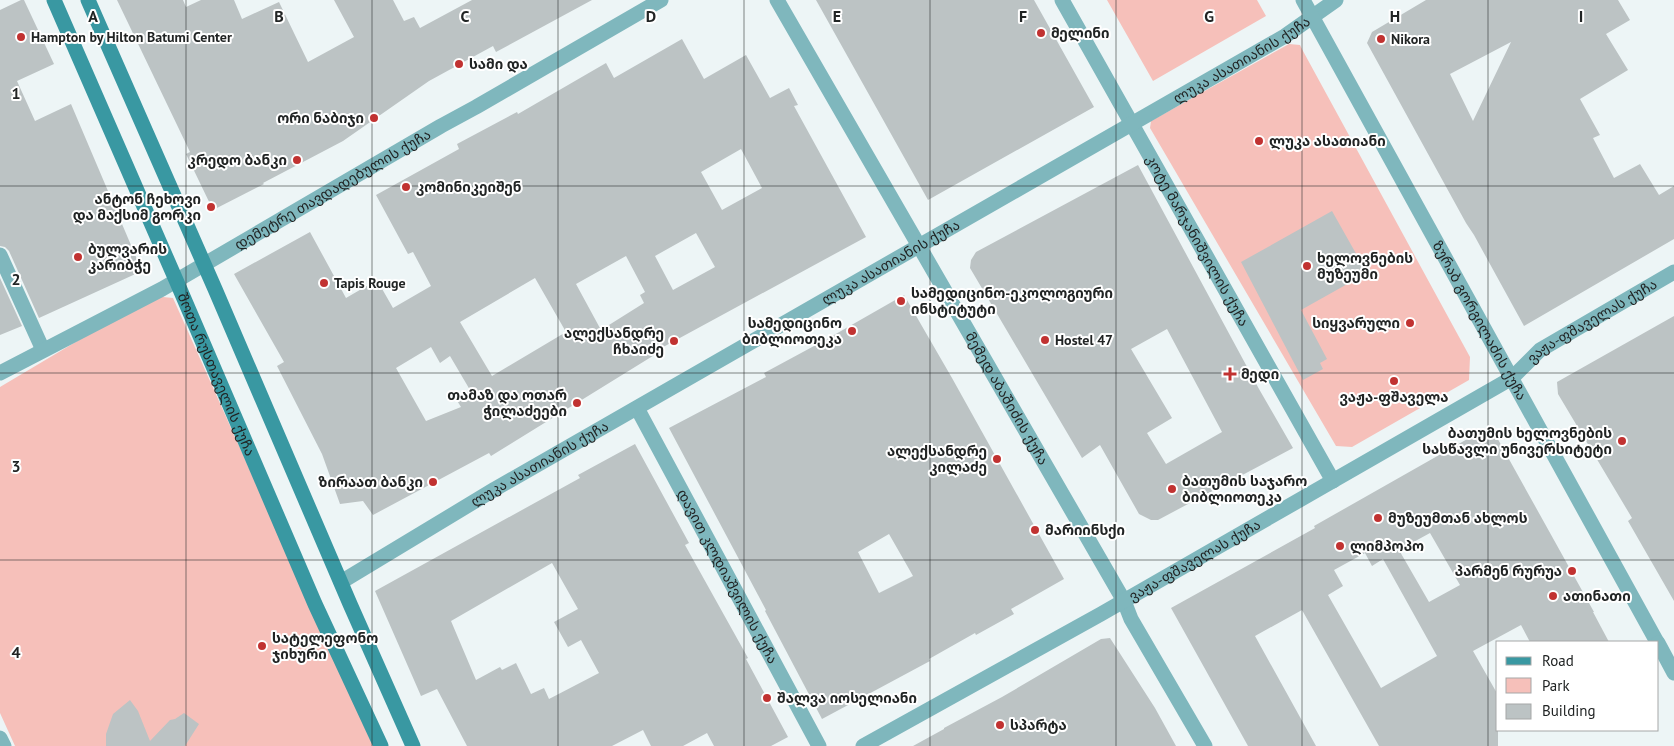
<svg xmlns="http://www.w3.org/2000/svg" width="1674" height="746" font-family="'PT Sans','Noto Sans Georgian',sans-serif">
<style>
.green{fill:#f6c0ba}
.building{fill:#bcc3c4;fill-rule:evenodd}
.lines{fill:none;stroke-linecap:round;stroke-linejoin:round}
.minor{stroke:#7fb7bd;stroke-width:15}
.tertiary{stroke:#7fb7bd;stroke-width:15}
.secondary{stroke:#3998a2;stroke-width:15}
.grid{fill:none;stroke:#212424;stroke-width:1;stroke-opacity:0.55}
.poi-dot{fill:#c13231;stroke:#fff;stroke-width:2}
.labels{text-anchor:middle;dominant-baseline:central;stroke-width:4;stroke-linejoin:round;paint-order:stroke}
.poi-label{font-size:14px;font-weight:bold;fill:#212424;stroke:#fff;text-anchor:start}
.street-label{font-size:14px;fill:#212424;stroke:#fff}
.grid-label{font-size:16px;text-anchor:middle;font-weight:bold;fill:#212424;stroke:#fff;stroke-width:4;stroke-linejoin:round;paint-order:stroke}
</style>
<rect width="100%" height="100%" fill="#edf5f6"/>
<path class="green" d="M1107,0H1257L1266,16L1153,81Z
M1289,44L1300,45L1303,51L1470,357L1469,380L1352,447L1336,446L1150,128L1151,121Z
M153,296L173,298L373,746H15L0,713V387Z"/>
<path class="building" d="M21,0H24L54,64L17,81L35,121L71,104L142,271L39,318L9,251L5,247L0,246V10Z
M117,0H183L186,7L201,0H234L242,19L279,2L308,62L354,37L334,0H393L404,21L414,17L420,28L472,0H592L496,52L493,46L429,81L343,141L263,183L264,184L213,210L186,154L190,152Z
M816,0H1034L1094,107L928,200Z
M1426,0H1618L1630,20L1606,34L1628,70L1580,99L1600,135L1593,138L1614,178L1640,164L1659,195L1674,186V239L1524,326L1474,235L1466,223L1367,43L1372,32ZM1511,42L1473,121L1450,74Z
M682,39L704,79L746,55L770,98L789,88L798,105L794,106L866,237L654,352L656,354L491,456L489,453L373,515L363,501L340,504L322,454L277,366L284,362L234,274L310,232L346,298L377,280L393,308L431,286L413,252L408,254L376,195L459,149L457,144L517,112L518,114L606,63L614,78ZM741,149L762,188L722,210L701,172ZM696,233L715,267L673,290L655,256ZM626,256L645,292L640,295L644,303L601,330L576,284ZM535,278L566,332L492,376L460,322ZM431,347L440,363L450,356L470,390L456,399L461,407L426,421L396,368Z
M1138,165L1259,389L1293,448L1158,520H1151L1139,514L1100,445L1082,458L970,268L971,260L976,252ZM1167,329L1222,432L1166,464L1147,433L1172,418L1131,349Z
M1332,211L1367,273L1301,310L1327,359L1320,363L1323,369L1303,380L1241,262Z
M0,278L22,326L0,335Z
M904,295L952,378L1064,579L1011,609L1014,614L976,635L975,633L929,659L930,661L822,719L765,611L766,610L669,428L766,377L764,373L827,339ZM889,534L913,576L879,593L858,552Z
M1674,316V601L1628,521L1632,518L1558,394L1557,382Z
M1485,429L1495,434L1594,612H1593L1609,642H1530L1521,625L1473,651L1498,695V746H1379L1302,610L1255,636L1316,746H1248L1171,608L1315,528L1314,526ZM1430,533L1460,585L1429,602L1399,550ZM1365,553L1372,566L1383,559L1437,656L1381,688L1328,595L1343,586L1334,570Z
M635,444L689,543L685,545L748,658L746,659L788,737L771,746H714L707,733L683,746H651L643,730L612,746H467L437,689L421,696L375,591L580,478L578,475ZM552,563L578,609L554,622L568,647L581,640L599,673L549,699L544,688L531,694L516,663L502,670L500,667L476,680L451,621Z
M1110,638L1155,708L1176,746H913L944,729V728L1002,697L1101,639Z
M130,700L138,711L150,741L170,720L175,719L184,713L199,724L185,746H106V734L113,714Z"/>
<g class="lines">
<g class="minor">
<path id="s1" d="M777,0L1124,601L1131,619L1205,746"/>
<path id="s2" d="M1062,0L1333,481"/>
<path d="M0,255L43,350"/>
<path id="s3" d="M0,373L162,289L441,126L476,107L661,0"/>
<path id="s4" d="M637,408L819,746"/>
<path id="s5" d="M341,582L495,489L1285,36L1336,0"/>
<path d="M0,738L4,746"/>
<path id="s6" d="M863,746L1101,614L1512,378L1540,350L1674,272"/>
</g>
<g class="tertiary">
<path id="s7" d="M1303,0L1657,642"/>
<path d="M1658,643L1674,673"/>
</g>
<g class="secondary">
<path id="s8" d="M54,0L176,280L315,604L381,746"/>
<path d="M88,0L215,289L350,604L413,746"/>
</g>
</g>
<path class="grid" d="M186,0V746M372,0V746M558,0V746M744,0V746M930,0V746M1116,0V746M1302,0V746M1488,0V746M0,186H1674M0,373H1674M0,560H1674"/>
<g class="poi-dot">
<circle cx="1041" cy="33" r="5"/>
<circle cx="21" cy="37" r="5"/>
<circle cx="1381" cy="39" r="5"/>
<circle cx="459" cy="64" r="5"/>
<circle cx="374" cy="118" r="5"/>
<circle cx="1259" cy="141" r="5"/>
<circle cx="297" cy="160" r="5"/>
<circle cx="406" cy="187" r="5"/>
<circle cx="211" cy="207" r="5"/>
<circle cx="78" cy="257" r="5"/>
<circle cx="1307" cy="266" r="5"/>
<circle cx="324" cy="283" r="5"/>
<circle cx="901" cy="301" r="5"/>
<circle cx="1410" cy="323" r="5"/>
<circle cx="852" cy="331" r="5"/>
<circle cx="1045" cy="340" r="5"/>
<circle cx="674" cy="341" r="5"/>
<path d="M1227.5 366.5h5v5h5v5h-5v5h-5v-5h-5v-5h5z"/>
<circle cx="1394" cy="381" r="5"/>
<circle cx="577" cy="403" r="5"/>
<circle cx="1622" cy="441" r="5"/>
<circle cx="997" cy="459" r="5"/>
<circle cx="433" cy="482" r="5"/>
<circle cx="1172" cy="489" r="5"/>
<circle cx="1378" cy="518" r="5"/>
<circle cx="1035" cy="530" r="5"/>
<circle cx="1340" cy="546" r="5"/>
<circle cx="1572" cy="571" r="5"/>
<circle cx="1553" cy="596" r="5"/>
<circle cx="262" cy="646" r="5"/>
<circle cx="767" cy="698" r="5"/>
<circle cx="1000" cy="725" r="5"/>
</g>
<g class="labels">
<g class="poi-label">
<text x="1051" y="33">მელინი</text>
<text x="31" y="37">Hampton by Hilton Batumi Center</text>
<text x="1391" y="39">Nikora</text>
<text x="469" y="64">სამი და</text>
<text x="364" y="118" text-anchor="end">ორი ნაბიჯი</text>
<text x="1269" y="141">ლუკა ასათიანი</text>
<text x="287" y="160" text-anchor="end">კრედო ბანკი</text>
<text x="416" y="187">კომინიკეიშენ</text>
<text x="201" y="199" text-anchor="end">ანტონ ჩეხოვი<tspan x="201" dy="16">და მაქსიმ გორკი</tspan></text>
<text x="88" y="249">ბულვარის<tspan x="88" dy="16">კარიბჭე</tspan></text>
<text x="1317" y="258">ხელოვნების<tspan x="1317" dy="16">მუზეუმი</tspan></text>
<text x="334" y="283">Tapis Rouge</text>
<text x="911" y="293">სამედიცინო-ეკოლოგიური<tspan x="911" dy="16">ინსტიტუტი</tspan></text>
<text x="842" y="323" text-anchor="end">სამედიცინო<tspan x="842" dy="16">ბიბლიოთეკა</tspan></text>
<text x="1400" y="323" text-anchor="end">სიყვარული</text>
<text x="664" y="333" text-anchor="end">ალექსანდრე<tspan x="664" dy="16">ჩხაიძე</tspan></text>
<text x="1055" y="340">Hostel 47</text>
<text x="1241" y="374">მედი</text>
<text x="567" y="395" text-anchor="end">თამაზ და ოთარ<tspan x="567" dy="16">ჭილაძეები</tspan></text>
<text x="1394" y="397" text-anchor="middle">ვაჟა-ფშაველა</text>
<text x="1612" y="433" text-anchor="end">ბათუმის ხელოვნების<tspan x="1612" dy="16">სასწავლი უნივერსიტეტი</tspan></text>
<text x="987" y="451" text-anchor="end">ალექსანდრე<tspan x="987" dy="16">კილაძე</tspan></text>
<text x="1182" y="481">ბათუმის საჯარო<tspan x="1182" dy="16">ბიბლიოთეკა</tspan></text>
<text x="423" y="482" text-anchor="end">ზირაათ ბანკი</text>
<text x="1388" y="518">მუზეუმთან ახლოს</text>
<text x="1045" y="530">მარიინსქი</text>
<text x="1350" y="546">ლიმპოპო</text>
<text x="1562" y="571" text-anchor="end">პარმენ რურუა</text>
<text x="1563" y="596">ათინათი</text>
<text x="272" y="638">სატელეფონო<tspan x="272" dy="16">ჯიხური</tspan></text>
<text x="777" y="698">შალვა იოსელიანი</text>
<text x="1010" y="725">სპარტა</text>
</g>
<g class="street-label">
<text stroke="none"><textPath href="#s5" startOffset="1041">ლუკა ასათიანის ქუჩა</textPath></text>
<text stroke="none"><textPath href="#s3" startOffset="380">დემეტრე თავდადებულის ქუჩა</textPath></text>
<text stroke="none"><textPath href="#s2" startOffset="276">კოტე მარჯანიშვილის ქუჩა</textPath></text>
<text stroke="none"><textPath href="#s5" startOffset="636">ლუკა ასათიანის ქუჩა</textPath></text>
<text stroke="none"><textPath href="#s7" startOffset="366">ზურაბ გორგილაძის ქუჩა</textPath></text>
<text stroke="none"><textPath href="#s6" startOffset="845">ვაჟა-ფშაველას ქუჩა</textPath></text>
<text stroke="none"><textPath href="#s8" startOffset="408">შოთა რუსთაველის ქუჩა</textPath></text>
<text stroke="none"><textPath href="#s1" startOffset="460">მემედ აბაშიძის ქუჩა</textPath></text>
<text stroke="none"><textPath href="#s5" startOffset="231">ლუკა ასათიანის ქუჩა</textPath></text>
<text stroke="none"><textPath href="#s6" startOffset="380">ვაჟა-ფშაველას ქუჩა</textPath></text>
<text stroke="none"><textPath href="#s4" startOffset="191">დავით კლდიაშვილის ქუჩა</textPath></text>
</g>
</g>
<g class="grid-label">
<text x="93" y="22">A</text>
<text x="279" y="22">B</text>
<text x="465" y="22">C</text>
<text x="651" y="22">D</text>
<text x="837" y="22">E</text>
<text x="1023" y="22">F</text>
<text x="1209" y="22">G</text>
<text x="1395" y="22">H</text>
<text x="1581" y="22">I</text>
<text x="16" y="99">1</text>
<text x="16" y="285">2</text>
<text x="16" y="472">3</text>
<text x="16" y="658">4</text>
</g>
<rect x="1496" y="641" width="162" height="90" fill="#ffffff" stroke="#a6a7a7"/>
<rect x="1506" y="657" width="25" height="8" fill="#3998a2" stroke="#a6a7a7"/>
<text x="1542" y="666" font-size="15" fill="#212424">Road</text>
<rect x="1506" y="678" width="25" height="15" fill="#f6c0ba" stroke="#a6a7a7"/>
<text x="1542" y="691" font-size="15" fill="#212424">Park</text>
<rect x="1506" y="704" width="25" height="15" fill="#bcc3c4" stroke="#a6a7a7"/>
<text x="1542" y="716" font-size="15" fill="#212424">Building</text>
</svg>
